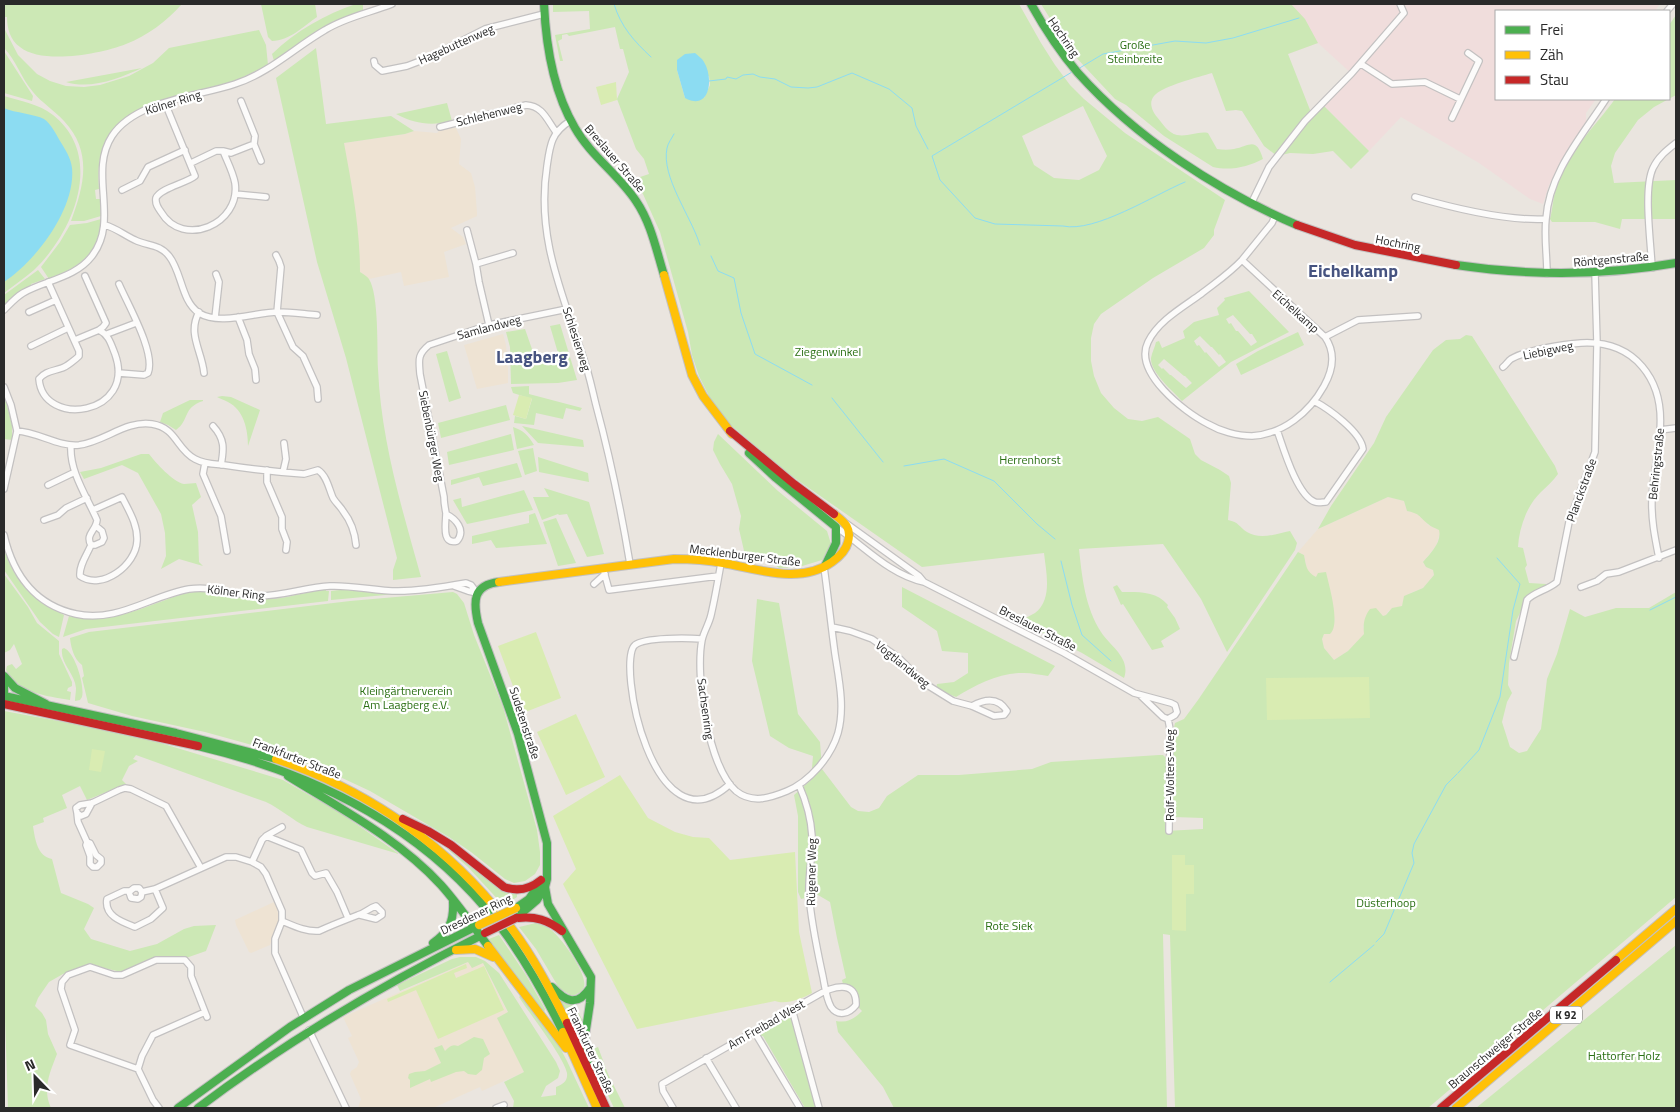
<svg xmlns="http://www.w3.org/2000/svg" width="1680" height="1112" font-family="'Titillium Web',sans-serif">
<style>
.education{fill:#eee3d3}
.medical{fill:#f0dddc}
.green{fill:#cce8b5;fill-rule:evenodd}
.pitch{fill:#d9ecb2}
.water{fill:#8cdcf2}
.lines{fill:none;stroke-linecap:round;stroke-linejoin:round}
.stream{stroke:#8cdcf2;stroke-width:1}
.street-casing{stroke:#c3c1c1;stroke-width:8}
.fast-casing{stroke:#c3c1c1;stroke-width:10}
.slow-casing{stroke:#c3c1c1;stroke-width:10}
.jam-casing{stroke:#c3c1c1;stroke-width:10}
.street{stroke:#fcfbfa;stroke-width:5.5}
.fast{stroke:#4caf50;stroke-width:8}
.slow{stroke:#ffc107;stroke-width:8}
.jam{stroke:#c62828;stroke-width:8}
.slow-bridge-casing{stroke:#c3c1c1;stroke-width:10;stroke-linecap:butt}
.jam-bridge-casing{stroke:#c3c1c1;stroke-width:10;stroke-linecap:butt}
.slow-bridge{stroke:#ffc107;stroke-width:8}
.jam-bridge{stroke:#c62828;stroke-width:8}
.labels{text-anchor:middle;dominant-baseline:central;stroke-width:4.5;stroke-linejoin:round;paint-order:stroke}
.shield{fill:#fff;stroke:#6a6a6a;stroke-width:1}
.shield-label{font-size:11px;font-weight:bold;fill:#2a2a2a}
.street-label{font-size:12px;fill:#2a2a2a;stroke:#fff}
.park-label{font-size:12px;fill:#2a6f13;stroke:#fff}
.district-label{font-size:18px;font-weight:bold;fill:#465380;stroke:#fff}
</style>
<rect width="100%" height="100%" fill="#eae5df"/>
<path class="education" d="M456,128L461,139L459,164L471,173L475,187L477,213V216L451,228L463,237L466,244L444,252L449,277L404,286L401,272L369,279L360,272L344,143L405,134L414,131L437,133L441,129Z
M503,334L506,345L508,369V383L477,389L464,345Z
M1388,497L1404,501L1407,511L1416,513L1421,516L1428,525L1439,529L1440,533L1436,546L1423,562L1426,567L1433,570L1434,575L1423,588L1410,593L1402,606L1388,611L1386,615L1383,616L1378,611L1363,626L1365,634L1360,640L1348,651L1334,660L1324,648L1322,639L1324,634L1333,626L1335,620L1316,577L1310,574L1307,570L1304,555L1298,552L1318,529Z
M274,902L277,908L279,919L270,945L251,953L249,952L236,925L235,920Z
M468,962L483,963L508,1013L498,1018L524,1072L482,1091L480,1087L433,1108H358L361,1099L350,1074L351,1071L357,1067L359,1062L348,1038L352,1036L343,1017Z"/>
<path class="medical" d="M1254,4H1660L1655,11H1496V99H1596L1586,113V122L1549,185L1543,204L1530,199L1479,163L1401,117L1369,151L1323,105L1353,75L1318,43L1288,54Z"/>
<path class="green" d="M4,4H182C167,21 147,36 126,44C101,54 42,65 20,47C10,40 7,28 7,17H4Z
M261,4H315L317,17C304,26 289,41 272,41L268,37Z
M356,4H363V10L332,22L274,61L272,54C295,31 326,14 356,4Z
M553,4H1019L1041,43L1055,65L1070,85L1084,99L1125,133L1225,200L1214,230V235L1204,248L1153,278L1101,314L1094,324L1091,338V361L1094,376L1101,393L1114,408L1128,419L1142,421L1158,417L1190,439L1195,454L1201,460L1220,470L1229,476L1231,483L1228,520C1239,522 1239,527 1247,532C1259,540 1277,534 1290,531L1297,543L1295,550L1227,652L1201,599L1163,544L1079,549C1082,577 1085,607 1101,632C1111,647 1131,658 1124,678L1082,653L1020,621C1025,618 1030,616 1035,613C1053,599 1046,572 1044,553L922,567L786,472L731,425L712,402L699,376L692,355L688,332L660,232L643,194L631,180L649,174L644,159L636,149L617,99L629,72L623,49H620L615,27L569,36L567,34L562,35V39L558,41L563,61H560L555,35L590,29L589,11L553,12ZM677,70L709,76L710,85L704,98H685ZM1083,106L1107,156L1099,170L1079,180L1054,178L1034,165L1022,136Z
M1041,4H1291L1305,19L1318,43L1288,54L1312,115L1323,105L1369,151L1351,169L1333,151L1313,154L1290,153L1277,156L1264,146L1242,111L1236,110L1226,111L1212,73C1199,77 1162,86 1154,96C1148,103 1153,112 1157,117C1163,124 1168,133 1177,135C1188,137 1198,131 1208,133L1217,149C1223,150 1229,150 1234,149C1250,146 1256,136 1263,159C1248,167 1230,171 1213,167L1164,136L1126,105L1115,99L1071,52Z
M1676,15V95L1654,107L1638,120L1615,153L1611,166L1614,183L1676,180V219H1622L1620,229L1595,222H1552L1550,219C1553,208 1553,196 1557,185C1568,151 1595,127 1615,99H1669V25Z
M4,28L18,55L37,74L50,81L66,86L84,87L100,85L129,76L153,63L169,48L259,30L266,45L268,65L231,83L211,88L170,97V98C122,115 94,134 99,189L95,190L96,199H100L101,216L84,221H71C84,186 93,152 64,121C54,110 42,103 33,92C21,78 16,60 4,48Z
M316,48L326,124L391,116L414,131L405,134L344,143C352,186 360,228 360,272C363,274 367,276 369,279C379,295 377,349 378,369C381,440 402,509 421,577L393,580V570L397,558L346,358L317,262L276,78Z
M4,51L33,96L32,101L4,93Z
M142,68C120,78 91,90 66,82Z
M4,96C20,101 39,104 53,115C105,156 74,232 34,270C25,278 14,285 4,293Z
M447,103L452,121C431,126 415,124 396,114Z
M101,219C100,254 79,267 49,279L41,267L60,242L70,225L87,223Z
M38,270L45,279L31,284V286L15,295L4,306V295Z
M1249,291L1289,332L1231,362L1182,401C1173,391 1150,372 1151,358C1152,352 1155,347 1156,342L1159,341L1162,348L1185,338L1183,331L1194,322L1219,315L1217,308L1225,300L1224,298ZM1233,315L1250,334H1252L1257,342L1251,346L1238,331H1236L1231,323L1229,324L1226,319ZM1200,336L1211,347H1212L1219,355L1220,354L1226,362L1219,367L1206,352L1205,353L1199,345L1197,346L1194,341ZM1164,359L1184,376H1185L1192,383L1186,388L1171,375H1170L1163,368L1162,369L1158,365Z
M560,324L577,380L558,383L511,384L510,347L506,332L525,329L533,352L538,351L541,358L558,353L550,326Z
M1298,332L1304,345L1241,375L1236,364L1258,351Z
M1466,335L1472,336L1555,466L1558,474C1553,481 1547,486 1541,492C1527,505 1519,528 1518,547L1523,548L1527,565L1525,568L1529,583L1546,584V588L1534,591L1526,601L1516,621L1509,663L1508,685L1512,693L1507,702L1502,722L1510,747L1519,753L1527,751L1541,729L1547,679L1557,654L1570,609L1585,617L1616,608H1649L1676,592V897L1428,1108H1175L1170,935L1163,934L1167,1108H894L883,1087L838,1032L836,1021C848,1023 854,1019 862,1011L858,1007V993L853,987L843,984L842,980L846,978L837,938L830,902L818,895L801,899L798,892V816L794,795L811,780L813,756L789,748L770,736L752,661L757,599L779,603L798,714L820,742L822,769L851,807L858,811L869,812L879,808L887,796L918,775H959L1032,769L1051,762L1159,755H1163L1167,759L1165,831L1203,829V818L1174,817V802L1171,801L1173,732L1175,723L1184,719L1198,700L1298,552L1304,555C1306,565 1306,572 1316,577L1318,573L1326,572C1329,586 1341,624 1330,634H1324L1322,639L1324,648L1334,660L1348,651L1364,634C1363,624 1364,617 1370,609L1376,608L1383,616L1386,615L1392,608L1402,606L1404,596L1423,588L1434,575L1433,570L1426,567L1423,562C1431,553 1442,542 1439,530C1436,528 1431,527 1428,524C1418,516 1421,514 1407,511L1404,501L1388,497L1318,529L1331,506L1374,443L1386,417L1433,350L1446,340L1460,339Z
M447,351L461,398L449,402L436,354Z
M529,386V394L582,408L580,411L566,408L563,419L536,413L534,425L514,423L515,416L526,419L532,399L513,393L511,387Z
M4,395L12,424V440L4,439Z
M222,396L231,397L260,410L248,446C248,430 244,410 228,402C225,400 220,399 217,397Z
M190,400H203V401C182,408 190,420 176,430L168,425L160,422L163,413Z
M506,405L510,420L441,438L438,423Z
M522,426L583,440L584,447L538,443Z
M513,427C524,431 528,435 534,445L517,449Z
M511,434L514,450L449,465L447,452Z
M718,434L778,491L827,531L831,544L822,560L799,567L779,568L766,558L745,555L739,529L741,516L732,484L720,464L713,450L714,442Z
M533,448L537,471L525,475L518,451Z
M141,454H149C156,463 173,482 184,484C188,484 193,483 196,483L201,497L192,505L198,532L199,562L203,566L179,559L161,569L166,556L165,533L161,514L138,473L122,465L84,479L80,472L101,468Z
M538,457L588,473L589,482L539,472Z
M517,463L522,477L483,486L479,477L451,485V480Z
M544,488L589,502L604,554L587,557L567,514L559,515L558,514L542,520L533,497H549Z
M524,490L533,510L467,524L453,500L461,498L462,507Z
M535,513L547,544L496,548L491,540L472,544V536L529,523V515Z
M556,518L576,563L558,566L543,522Z
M4,548C13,582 36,599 64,615L59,637L53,634L40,622L4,570Z
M4,574L28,607L37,623L59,641V654L72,682V686L68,688L67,691L71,692L70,700C46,696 18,693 6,670L7,666L12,664L16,669L22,664L14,644L10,650L4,653Z
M1117,585L1122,592C1140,592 1156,591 1168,605L1167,607L1175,618L1180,629L1161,641L1164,647L1152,650L1123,604L1121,605L1113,587Z
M902,587L1055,666L1048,676C1040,675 1032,673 1024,673C1000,672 976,685 956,697L936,689L937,684L954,682L968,673V653L942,651L937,631L902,607Z
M326,589V591H329L328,601L86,629L63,637L69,616C103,622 125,615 157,603C169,599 181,593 194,592C217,588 239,599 262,599C283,600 305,592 326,589Z
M340,589H346L396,594L331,600V591L340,590Z
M453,592L457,594L464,603L474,635L503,707L537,830L540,852V865L535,874L525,881L514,883L505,879L471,852L449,837L370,791L325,770L252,745L205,732L132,716L88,703L82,678L84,676L82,665C74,659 71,648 70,638L89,632L350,601Z
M64,648C75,652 85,686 82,697L80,700L75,701C75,697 76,692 76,688C75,674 60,663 62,649Z
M4,711L134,735L283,780L342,814L399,854L307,827C292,820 281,809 266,802L136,755L133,759L138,761L129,766L122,780L126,784L87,800L80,786L62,795L67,808L43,818L44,822L33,826C35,839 37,856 52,859L61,893L88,904L94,908L84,929L91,939L130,951L157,944L184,929L194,926L216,925L206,951L186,958L156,957L125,972L117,971L90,965L63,974L49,982L38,998L35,1006L42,1013L46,1020L48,1034L57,1054C50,1072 42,1089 51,1108H8L4,988Z
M444,845L465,859L504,890L510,893H517V897L511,901L502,904L469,868L444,846Z
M536,923C541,924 546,926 550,929C561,937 588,974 584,987C582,992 577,994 572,996L559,988L536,949L519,927Z
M499,935L526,975L545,1009L544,1013L490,945L489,939Z
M1676,945V1108H1476L1665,954Z
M460,957H476L485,961L499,973L556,1062L560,1071L558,1078L546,1086L541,1097L556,1095V1087C563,1084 568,1081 567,1073C564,1057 529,1013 519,997L521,995L559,1046L567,1061L589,1108H513L514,1101L504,1082L524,1072L497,1018L508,1012L483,963L472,968L468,962L461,965L400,991L397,985L452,959Z
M557,998L573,1003L582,1019L585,1021L583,1045Z
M789,1015L792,1017L816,1108H805L763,1036H761V1031Z
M474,1037L483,1039L490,1054L484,1058L482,1070L476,1075L468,1074L464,1071L456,1072L431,1082L430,1079L410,1088V1080L408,1078L409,1074L415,1072L425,1071L441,1063L434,1048L442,1045L445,1051C450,1046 452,1044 458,1046Z
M598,1047L608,1074L625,1108H614L601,1080L591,1050Z"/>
<path class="pitch" d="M616,82L617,100L601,105L596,87Z
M519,395L532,398L526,419L513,415Z
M536,632L561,698L523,713L498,646Z
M1369,677L1370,718L1267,720L1266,678Z
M576,714L605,777L566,795L537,732Z
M92,749L105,751L101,772L89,770Z
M620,775L648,818L675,832L693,837L709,838L730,860L795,852L799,932L812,993C801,999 786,1005 775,1001L637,1029L563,884L576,869L553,816Z
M1172,855H1185V865H1194V894H1186V931L1172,930Z
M466,964L467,968L454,973L456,978L484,966L504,1010L438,1039L416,990L388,1002L387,999Z"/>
<path class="water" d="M695,53C698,56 702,58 704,62C714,78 710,112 685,98L677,70V60L685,54Z
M4,108C15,113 35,114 44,119C51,124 56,134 60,141C65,149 71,158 72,168C76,208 36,261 4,282Z"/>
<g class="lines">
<path class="stream" d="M614,4C621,27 634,41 651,57
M1078,69L1103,54L1175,41L1206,43L1233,38L1299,18
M1072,72L932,156L940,180L975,218L995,224L1063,226C1095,233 1154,195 1185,182
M709,81L726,79L727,77L736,79L743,75L753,74L760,77L775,79L791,87L808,88L817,87L852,73L889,89L912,108L916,126L928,149
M674,134C672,138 668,143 667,148C661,177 691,216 700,245
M711,256L718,271L734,278L741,313L755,354L812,385
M832,398L883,462
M904,466L944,459L994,481L1037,524L1055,539
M1061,561L1072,605L1082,635L1111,661
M1650,610L1676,597
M1458,773L1479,750L1500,697L1513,610L1520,584L1497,558
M1376,942L1384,934L1414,863L1412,853L1414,844L1446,785L1457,774
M1330,982L1374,945"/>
<g class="street-casing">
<path id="street" d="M1667,11L1673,4
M374,61L375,65L382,71L407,66L428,58L485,29L544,14
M1361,64L1392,84L1425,82L1460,99
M241,101L255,136L254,144
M165,103L195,176C187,183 160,188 156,198C155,204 158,208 161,212C183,249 241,224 235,183C233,172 227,161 223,151H216L191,163
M1452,118L1479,61L1468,53
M570,121C551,133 550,145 547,166C536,237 562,292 583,357C589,373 592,389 596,405C610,457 621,510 630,564
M440,127L526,105C543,106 547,120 556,132
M254,144L261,161
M223,151L231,153L254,144
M122,190L140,181L148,167L185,150
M235,194L266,197
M1415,197C1453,208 1506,221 1546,219
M1251,204L1269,167L1305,121L1352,73L1404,13L1400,4
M105,225C116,228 124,235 135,240C147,246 160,244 169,256C182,272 181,301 199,313C220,326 256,312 278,312C291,312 304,314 317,315
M467,230L476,264L479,282L489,325
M276,255L279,261L281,267L277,312
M1242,260C1230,273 1215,283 1201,294C1183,307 1158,321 1148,342C1133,372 1184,412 1208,424C1220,431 1237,436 1252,436C1283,434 1309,413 1324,386C1333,370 1336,353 1325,337L1242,260L1272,223L1275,216
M476,264L513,253
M1652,268C1651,243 1643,189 1653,168C1658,157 1667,150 1676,143
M1547,274C1547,255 1544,237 1546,219C1549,173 1582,136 1606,99
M85,276L106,323L103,327L99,330
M48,282L79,351V356C76,359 66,367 62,368C54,371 45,371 39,379C43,429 137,415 115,354C111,344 109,335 99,330L75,340
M4,310C10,304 16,297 23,293C46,280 75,278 92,256C120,220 88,173 112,136C136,100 197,97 235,84C269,73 294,48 325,30C346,17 369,13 392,4
M29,312L56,300
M199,312C187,334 202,351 204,373
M277,312L293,347L303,356L317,387L318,399
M238,317L247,340L249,354L255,369L256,380
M215,318L219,282L216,274
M107,334L136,323
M1325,337L1358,320L1418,316
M31,346L68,328
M1503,367C1506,365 1508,361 1511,359C1526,350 1564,344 1581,343C1635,340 1664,380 1660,430C1659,453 1653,475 1652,498C1651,519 1655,538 1659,558
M119,373L144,375L148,373C156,353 128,305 119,284
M4,387L11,405L17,431L4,489
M213,426C225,439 224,449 221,465
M1277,430C1283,447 1297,496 1315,502C1318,503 1323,502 1326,502L1363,449C1361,432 1329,409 1314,401
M1660,430L1676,428
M17,431C38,432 58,447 79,445C104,442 126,420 152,424C177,428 176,449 195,459C204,464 214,464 224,465C250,469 277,472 304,474L318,470C327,476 329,489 333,498C336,503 340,506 343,511C350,520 355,533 356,545
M71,445C69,471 87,497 97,520C96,531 85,534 91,545H95L102,542L104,538L102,531L96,526
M205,463L203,474L221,516L227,551
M267,470V482L282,517V529L287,542L286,550
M283,472L286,459L284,443
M48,485L75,472
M446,514C456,519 466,530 457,541C441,545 446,523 446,513C445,508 444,503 444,497L420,374C419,360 417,355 429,345L489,325L567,309
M44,520L58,515L66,508L87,498
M847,524L919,576L924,582
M836,527C864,546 890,575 924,582L1064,653L1134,693L1171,703L1175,705L1177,712L1175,715L1168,719L1163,717L1141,696
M4,535C13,574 35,605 76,614C117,623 150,596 189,589C214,585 235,596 259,596C284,596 306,587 330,586C353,585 375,591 398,591C420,591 444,587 466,583L471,585L477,593
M91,545C87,555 79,565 80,576C102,591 136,565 137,541C138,525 129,511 122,497L93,510
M721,563C718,580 715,598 711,615C709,624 704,631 702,640C695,675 708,767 736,791C752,804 770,798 787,791C809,782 831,757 838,733C845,707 839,680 835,654C831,625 828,596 824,567
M603,568L609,590L718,576
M594,584L605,574
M454,586L468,591L477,593
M1581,587L1597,581L1606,574L1619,572L1676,550
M832,627L850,631L872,639L899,658L924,683L953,701L972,706L994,716L1004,715L1007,711C998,697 985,699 972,706
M702,639C688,638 645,637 635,645C616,661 653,855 730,784
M1514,657L1527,600C1534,592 1548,590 1557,582L1569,522L1595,452L1597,343L1595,273
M1168,719L1170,729L1169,831
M92,803L86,814L81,816L77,813L76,808L80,805L92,803L119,790L125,788L131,789L166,806L201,868
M77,813L78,822L87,842L86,845L90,856V864L93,867H97L101,863V859L96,855L90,843L87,842
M266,836L282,827
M252,862L262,840L266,836L301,850L312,873L315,876L326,873L337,892L348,918
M130,891H124L107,899C104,916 122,922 135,927L151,919L163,908L155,889
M142,892L141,897L138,899L131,898L129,892L134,888H139L142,892L155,889L226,857H236L252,862L261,867L266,874L282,911V921L275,939V953L304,1019
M282,921C294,926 306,932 319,931C332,925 345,920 358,915C365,913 369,908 376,906L382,912V915L376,919L360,915
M792,1009L819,1108
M309,1030L346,1108
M754,1031L800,1108
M706,1058L736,1108
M138,1069L70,1045L75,1030L61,989L62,982L68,975L90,967L114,975H122L156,960H185L191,967V976L207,1017
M159,1108L153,1100L138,1069L142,1056L153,1035L205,1012
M496,1108L504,1105
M673,1108L663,1091L662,1084L816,996C831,987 857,978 856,1005C849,1014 838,1017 831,1007C826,998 825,987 823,977C817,949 811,922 809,894C808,875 813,856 812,836C811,818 806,801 799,785"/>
</g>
<g class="fast-casing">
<path id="fast" d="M544,4C546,47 553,91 575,128C591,156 618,174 636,201C651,223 656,249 664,275
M1031,4C1045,29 1060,52 1078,73C1136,138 1218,191 1297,225
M1456,265C1530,276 1602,276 1676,263
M749,453L776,478L836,527V543L825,566
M499,582C473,585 473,601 478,623L518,734L547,843V879L545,887L537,900L516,918
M4,676L15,688L46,704
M4,681V696
M4,696L176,733L276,759
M198,746C321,775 433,831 508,937C529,967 547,999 563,1032
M288,776C341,809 399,839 441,885C458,904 473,926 488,946
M545,887L548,904L591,977L590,1003L585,1036L588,1060
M516,908L529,899L540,883
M433,943C449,932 454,921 453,902
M552,987C566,1002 577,1007 590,988
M178,1108L290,1027L349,990L477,926
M198,1108C287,1041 382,985 482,935"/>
</g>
<g class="slow-casing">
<path id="slow" d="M664,275L692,375L703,396L732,434
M499,582L674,559C690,559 707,560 723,563C758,569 800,585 832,562C839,557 846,550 848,542C852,527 844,522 834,514
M276,759C370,791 452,848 512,929C534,958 551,991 567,1023
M488,946L566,1048
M456,950L475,949L493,957
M1616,960L1676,909
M563,1032L597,1108
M1456,1108L1676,921"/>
</g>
<g class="jam-casing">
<path id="jam" d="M1297,225L1355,245L1456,265
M730,431L794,484L834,514
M4,704L198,746
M403,819L428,831L451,845L504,887C518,892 530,889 541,880
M518,918C535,916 548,920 562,931
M567,1023L606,1108
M1441,1108L1616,960"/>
</g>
<use href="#street" class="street"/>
<use href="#fast" class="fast"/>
<use href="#slow" class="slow"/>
<use href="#jam" class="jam"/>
<g class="slow-bridge-casing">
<path id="slow-bridge" d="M479,925L516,908"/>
</g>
<g class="jam-bridge-casing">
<path id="jam-bridge" d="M485,933L516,918"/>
</g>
<use href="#slow-bridge" class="slow-bridge"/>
<use href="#jam-bridge" class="jam-bridge"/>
</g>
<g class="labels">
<rect class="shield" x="1550" y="1006.5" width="32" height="17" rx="4"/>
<g class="shield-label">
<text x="1566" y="1015">K 92</text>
</g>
<g class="street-label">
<text transform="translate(1064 37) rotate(55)">Hochring</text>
<text transform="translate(456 44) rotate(-24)">Hagebuttenweg</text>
<text transform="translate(173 102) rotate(-17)">Kölner Ring</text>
<text transform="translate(489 114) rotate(-14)">Schlehenweg</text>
<text transform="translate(615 158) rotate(49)">Breslauer Straße</text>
<text transform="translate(1398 243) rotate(11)">Hochring</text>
<text transform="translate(1611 259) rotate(-5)">Röntgenstraße</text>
<text transform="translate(1296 311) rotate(42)">Eichelkamp</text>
<text transform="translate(489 327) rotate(-15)">Samlandweg</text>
<text transform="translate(577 339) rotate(72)">Schlesierweg</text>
<text transform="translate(1548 350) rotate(-12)">Liebigweg</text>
<text transform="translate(432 436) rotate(79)">Siebenbürger Weg</text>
<text transform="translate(1656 464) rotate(-84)">Behringstraße</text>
<text transform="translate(1581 490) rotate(-70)">Planckstraße</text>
<text transform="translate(745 555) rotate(7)">Mecklenburger Straße</text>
<text transform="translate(236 592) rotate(7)">Kölner Ring</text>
<text transform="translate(1038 628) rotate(27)">Breslauer Straße</text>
<text transform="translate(903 664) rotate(39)">Vogtlandweg</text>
<text transform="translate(706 709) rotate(82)">Sachsenring</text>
<text transform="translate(525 723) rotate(72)">Sudetenstraße</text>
<text transform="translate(297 758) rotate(21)">Frankfurter Straße</text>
<text transform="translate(1169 775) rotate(-90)">Rolf-Wolters-Weg</text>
<text transform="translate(811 872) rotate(-89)">Rügener Weg</text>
<text transform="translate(476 914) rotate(-26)">Dresdener Ring</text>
<text transform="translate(766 1024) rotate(-30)">Am Freibad West</text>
<text transform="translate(1495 1048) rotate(-40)">Braunschweiger Straße</text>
<text transform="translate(591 1050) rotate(65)">Frankfurter Straße</text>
</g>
<g class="park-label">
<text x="1135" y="44">Große<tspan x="1135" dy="14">Steinbreite</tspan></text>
<text x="828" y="351">Ziegenwinkel</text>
<text x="1030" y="459">Herrenhorst</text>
<text x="406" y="690">Kleingärtnerverein<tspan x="406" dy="14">Am Laagberg e.V.</tspan></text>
<text x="1386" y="902">Düsterhoop</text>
<text x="1009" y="925">Rote Siek</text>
<text x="1624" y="1055">Hattorfer Holz</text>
</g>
<g class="district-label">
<text x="1353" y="270">Eichelkamp</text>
<text x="532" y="356">Laagberg</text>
</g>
</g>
<rect width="1680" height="1112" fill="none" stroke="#2a2a2a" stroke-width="10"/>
<rect x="1495" y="10" width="175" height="90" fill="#ffffff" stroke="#aaaaaa"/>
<rect x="1505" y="26" width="25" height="8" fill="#4caf50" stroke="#aaaaaa"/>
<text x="1540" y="35" font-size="15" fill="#2a2a2a">Frei</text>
<rect x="1505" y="51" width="25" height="8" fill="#ffc107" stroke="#aaaaaa"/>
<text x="1540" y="60" font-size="15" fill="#2a2a2a">Zäh</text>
<rect x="1505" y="76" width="25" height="8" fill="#c62828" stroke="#aaaaaa"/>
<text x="1540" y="85" font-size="15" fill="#2a2a2a">Stau</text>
<g transform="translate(35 1077) rotate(337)" stroke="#ffffff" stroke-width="4" paint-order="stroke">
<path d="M0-4L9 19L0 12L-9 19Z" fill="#2a2a2a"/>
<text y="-8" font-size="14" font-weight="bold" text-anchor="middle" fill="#2a2a2a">N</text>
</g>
</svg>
